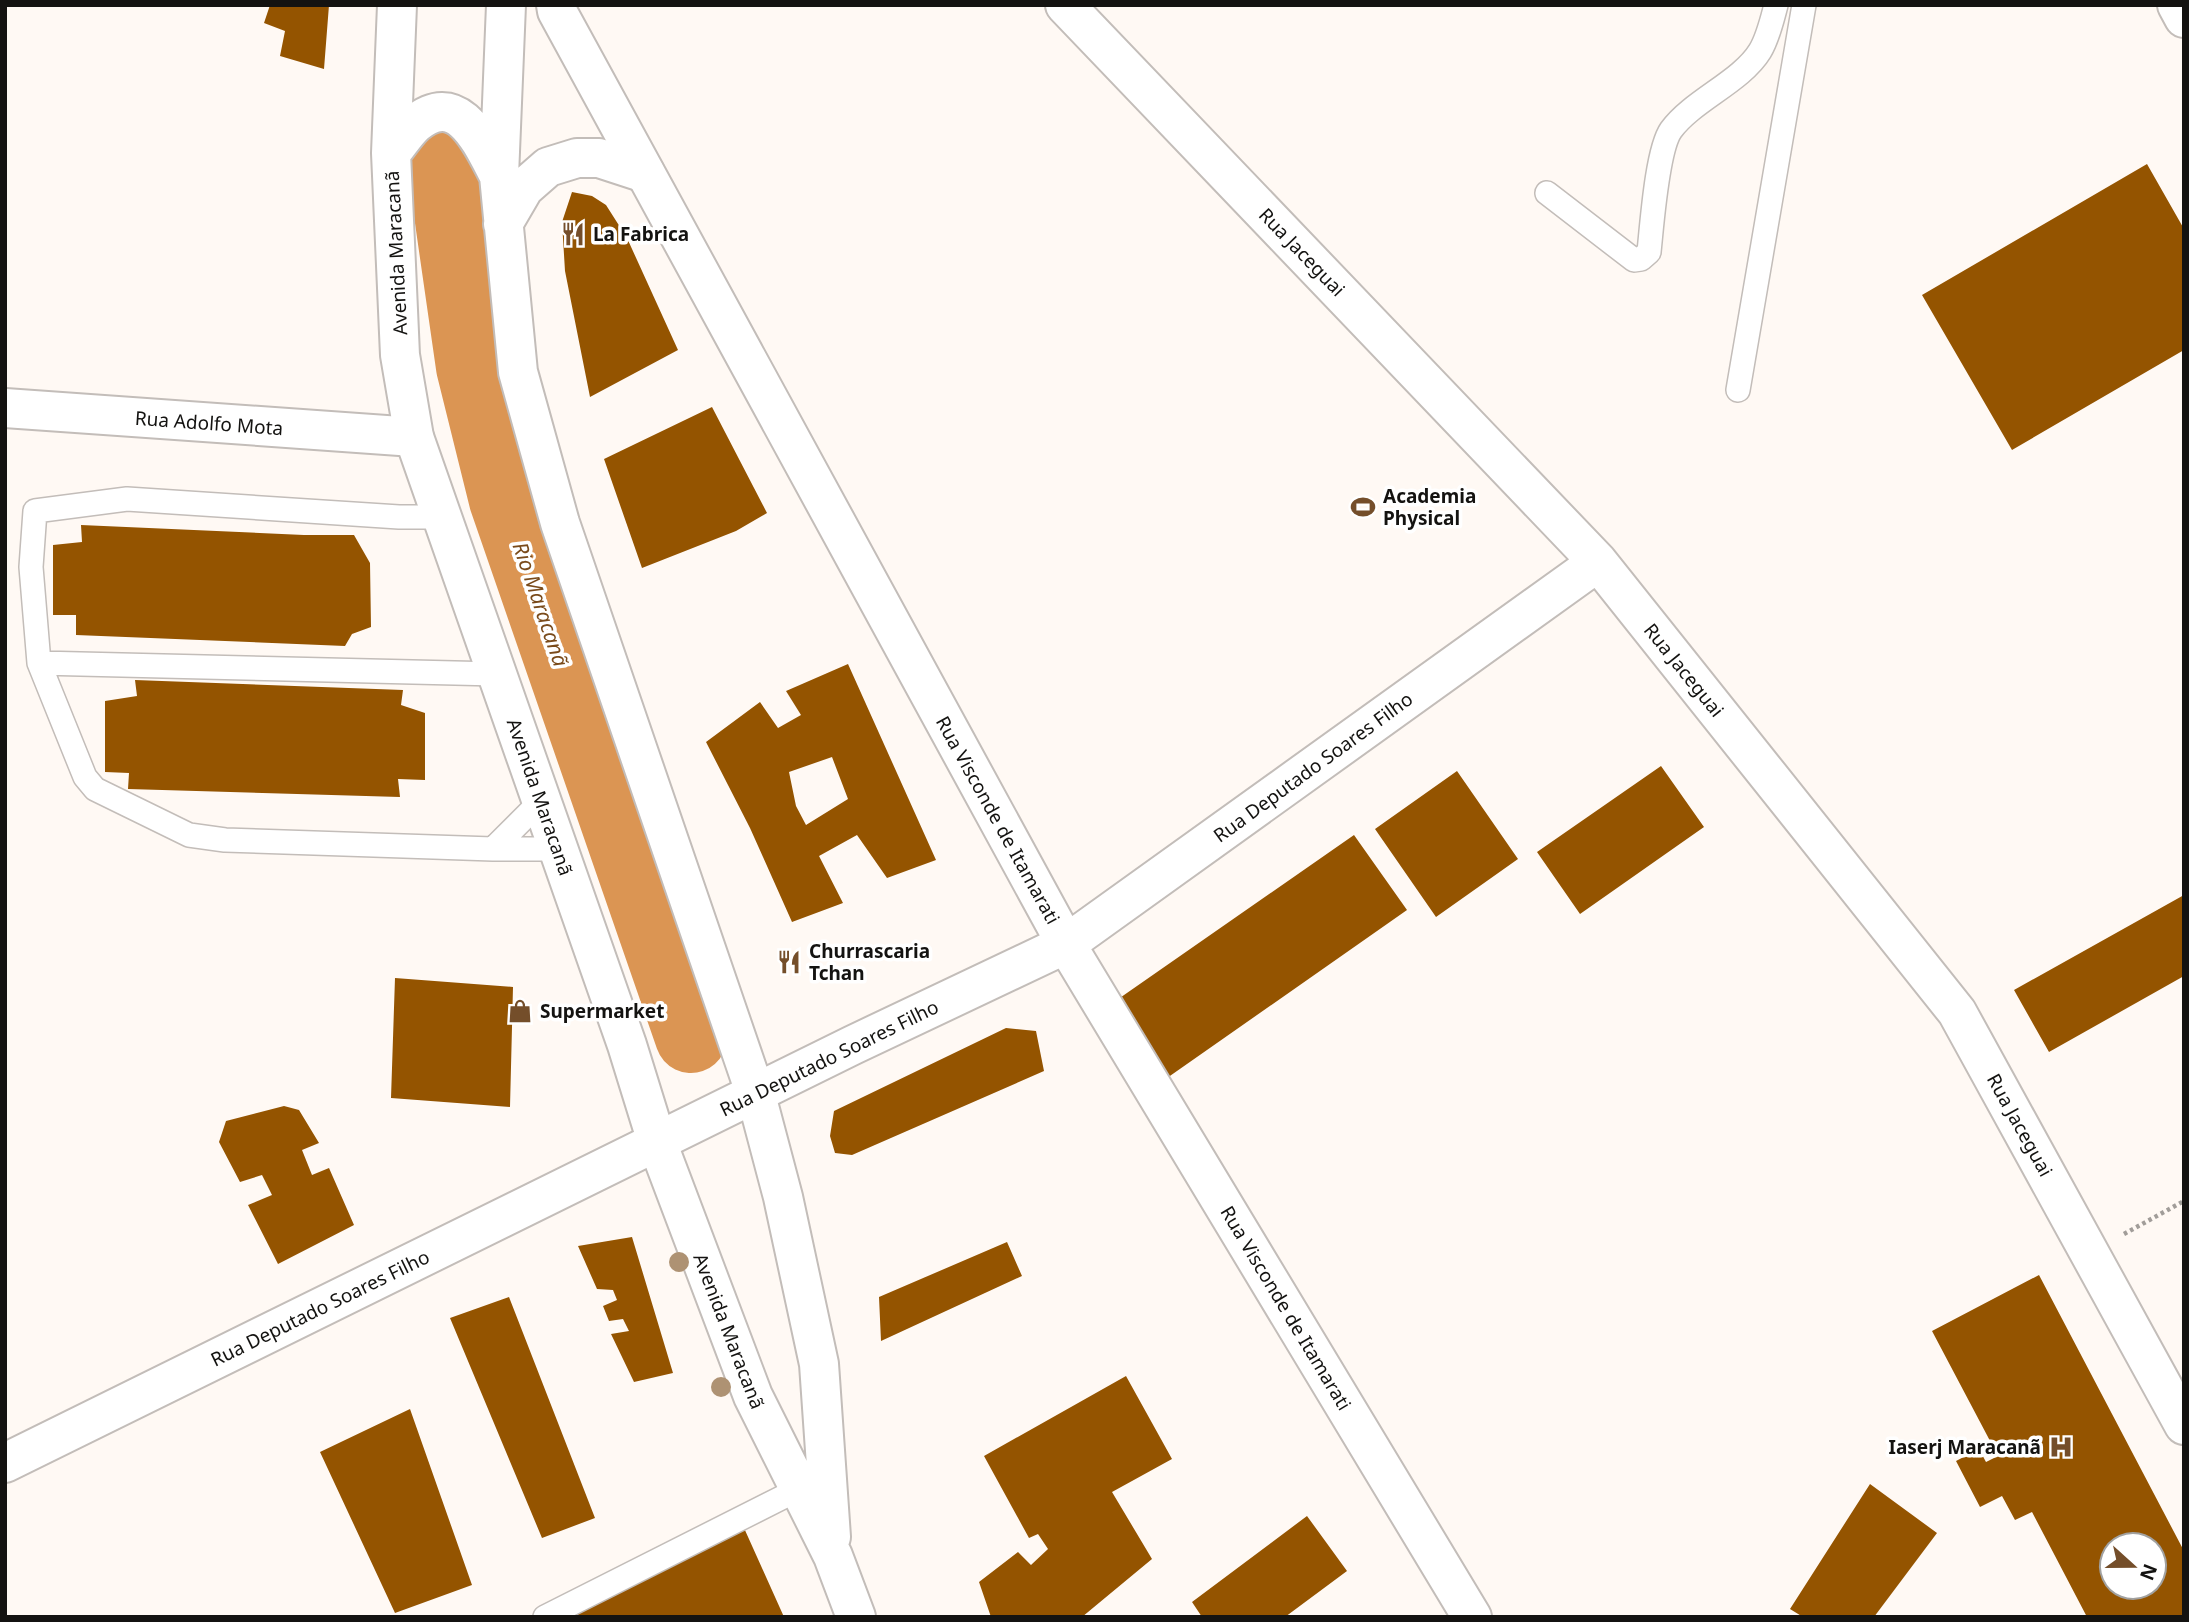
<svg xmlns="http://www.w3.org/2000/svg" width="2189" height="1622" font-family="'Noto Sans',sans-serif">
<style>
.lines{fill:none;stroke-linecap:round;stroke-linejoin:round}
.river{stroke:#db9553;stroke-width:72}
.building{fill:#945400;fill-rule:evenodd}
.lane-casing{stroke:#c3bdb9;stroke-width:26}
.street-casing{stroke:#c3bdb9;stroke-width:42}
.secondary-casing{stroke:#c3bdb9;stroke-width:42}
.path{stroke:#a19d99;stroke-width:4.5;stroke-dasharray:3.5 3.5;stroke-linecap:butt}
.lane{stroke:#fff;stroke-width:23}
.street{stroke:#fff;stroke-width:38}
.secondary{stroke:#fff;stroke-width:38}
.tree{fill:#ae9273}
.labels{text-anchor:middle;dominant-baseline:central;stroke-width:7;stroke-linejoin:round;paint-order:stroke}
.poi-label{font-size:19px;font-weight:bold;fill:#141311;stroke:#fff;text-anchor:start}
.street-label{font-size:19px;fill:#141311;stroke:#fff}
.water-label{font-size:21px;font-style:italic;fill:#7a4b1b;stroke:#fff}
</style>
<rect width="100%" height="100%" fill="#fff9f4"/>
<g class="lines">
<path class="river" d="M442,158L472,367L505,500L691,1037"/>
</g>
<path class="building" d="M270,5H329L324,69L280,56L285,31L264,23Z
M2147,164L2184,229V350L2012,450L1922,295Z
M572,192L592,196L606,205L627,238L678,350L590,397L565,271L562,222Z
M712,407L767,513L736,531L642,568L604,459Z
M81,525L304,535H354L370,563L371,627L352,634L345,646L76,635V615H53V545L82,542Z
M848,664L936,860L887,878L857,835L819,856L843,903L792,922L750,828L706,742L760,702L778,728L801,715L786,691ZM832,757L848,799L806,825L796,806L789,772Z
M135,680L403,690L401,705L425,713V780L398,779L400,797L128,789L129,773L105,772V701L137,696Z
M1661,766L1704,827L1580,914L1537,852Z
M1457,771L1518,859L1436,917L1375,829Z
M1354,835L1407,910L1167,1078L1114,1002Z
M2184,895V976L2049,1052L2014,990Z
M395,978L513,987L510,1107L391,1098Z
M1006,1028L1036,1031L1044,1071L852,1155L835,1153L830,1136L834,1111Z
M284,1106L299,1110L319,1143L302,1150L312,1175L329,1168L354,1225L278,1264L248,1205L272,1195L262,1175L240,1182L219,1142L226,1121Z
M632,1237L673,1373L634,1382L611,1334L629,1331L623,1319L609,1321L603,1306L617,1300L613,1290L597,1289L578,1246Z
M1007,1242L1022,1276L881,1341L879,1297Z
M2039,1275L2184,1551V1617H2087L2032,1512L2015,1520L2002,1496L1980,1507L1956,1461L1979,1449L1986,1462L1998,1456L1932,1331ZM2112,1545H2154V1587H2112Z
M509,1297L595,1518L542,1538L450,1318Z
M1126,1376L1172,1459L1112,1492L1152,1559L1082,1617H991L979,1582L1018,1552L1031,1565L1048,1549L1038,1534L1029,1538L984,1456Z
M410,1409L472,1585L395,1613L320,1452Z
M1870,1484L1937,1533L1874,1617H1803L1790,1609Z
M1307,1516L1347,1571L1285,1617H1202L1192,1602Z
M744,1528L784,1617H569Z"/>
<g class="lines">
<g class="lane-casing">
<path id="lane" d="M1547,193L1634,260L1641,259L1649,252C1652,224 1657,150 1671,130C1693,100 1741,82 1760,51C1768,38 1772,20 1776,5
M1738,390L1804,5
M441,517H399L127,499L35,511L31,567L39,663L85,777L95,789L189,835L225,840L493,849H558
M39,663L497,674
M493,849L541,801
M545,1617L799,1489"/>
</g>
<g class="street-casing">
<path id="street" d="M556,5L557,11L1066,944L1472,1617
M1065,5L1598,562L1957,1012L2184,1425
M2177,5L2184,18
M5,408L414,437
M5,1463L853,1045L1066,944L1598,562"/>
</g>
<g class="secondary-casing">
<path id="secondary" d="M397,5L391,153L400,355L414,437L627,1045L657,1142L753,1396L833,1556L856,1617
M506,5L499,176L518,372L560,523L756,1095L783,1197L819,1364L831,1537
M391,153C399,144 406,132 415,124C459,87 482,144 499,176
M503,224L524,188L548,167L577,158H599L645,173"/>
</g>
<path class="path" d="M2124,1234L2184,1201"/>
<use href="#lane" class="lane"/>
<use href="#street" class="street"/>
<use href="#secondary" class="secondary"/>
</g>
<g class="tree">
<circle cx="679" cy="1262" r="10"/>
<circle cx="721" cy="1387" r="10"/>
</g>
<defs>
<g id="restaurant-bare" transform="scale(1.89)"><path d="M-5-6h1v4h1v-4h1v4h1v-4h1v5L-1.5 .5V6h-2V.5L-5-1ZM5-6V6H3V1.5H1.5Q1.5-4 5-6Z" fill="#744e2a" stroke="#fff" stroke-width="2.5" paint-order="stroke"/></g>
<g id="stadium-bare" transform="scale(1.89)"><path d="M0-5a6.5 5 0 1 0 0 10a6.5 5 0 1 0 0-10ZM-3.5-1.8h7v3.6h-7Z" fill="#744e2a" stroke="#fff" stroke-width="2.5" paint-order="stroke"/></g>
<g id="shop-bare" transform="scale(1.89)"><path d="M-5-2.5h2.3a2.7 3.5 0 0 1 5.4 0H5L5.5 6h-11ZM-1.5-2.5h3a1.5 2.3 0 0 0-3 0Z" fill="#744e2a" stroke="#fff" stroke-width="2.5" paint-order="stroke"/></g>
<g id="hospital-bare" transform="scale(1.89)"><path d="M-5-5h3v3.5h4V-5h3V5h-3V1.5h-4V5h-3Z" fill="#744e2a" stroke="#fff" stroke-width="2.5" paint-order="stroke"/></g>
</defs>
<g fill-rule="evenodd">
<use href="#restaurant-bare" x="573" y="234"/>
<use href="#stadium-bare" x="1363" y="507"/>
<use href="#restaurant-bare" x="789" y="962"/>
<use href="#shop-bare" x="520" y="1011"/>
<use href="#hospital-bare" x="2061" y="1447"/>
</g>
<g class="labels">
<g class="poi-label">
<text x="593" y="234">La Fabrica</text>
<text x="1383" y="496">Academia<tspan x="1383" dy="22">Physical</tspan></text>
<text x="809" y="951">Churrascaria<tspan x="809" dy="22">Tchan</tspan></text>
<text x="540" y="1011">Supermarket</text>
<text x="2041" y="1447" text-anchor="end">Iaserj Maracanã</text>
</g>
<g class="street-label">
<text transform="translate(1302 252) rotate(46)">Rua Jaceguai</text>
<text transform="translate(396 253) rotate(-93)">Avenida Maracanã</text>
<text transform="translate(209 423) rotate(4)">Rua Adolfo Mota</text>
<text transform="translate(1684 670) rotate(51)">Rua Jaceguai</text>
<text transform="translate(1313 767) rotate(-36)">Rua Deputado Soares Filho</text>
<text transform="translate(540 797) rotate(71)">Avenida Maracanã</text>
<text transform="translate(998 820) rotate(61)">Rua Visconde de Itamarati</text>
<text transform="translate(829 1058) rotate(-26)">Rua Deputado Soares Filho</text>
<text transform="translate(2020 1125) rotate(61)">Rua Jaceguai</text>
<text transform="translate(320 1308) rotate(-26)">Rua Deputado Soares Filho</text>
<text transform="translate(1286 1308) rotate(59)">Rua Visconde de Itamarati</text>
<text transform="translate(729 1331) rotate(69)">Avenida Maracanã</text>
</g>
<g class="water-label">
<text transform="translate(541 604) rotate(71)">Rio Maracanã</text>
</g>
</g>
<rect width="2189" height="1622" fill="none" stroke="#141311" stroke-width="14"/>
<g transform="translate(2133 1566) rotate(111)"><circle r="33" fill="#ffffff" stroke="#a1a1a0" stroke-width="2"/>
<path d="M0-5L12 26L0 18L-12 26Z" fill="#744e2a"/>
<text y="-10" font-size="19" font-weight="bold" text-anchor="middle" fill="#141311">N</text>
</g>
</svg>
